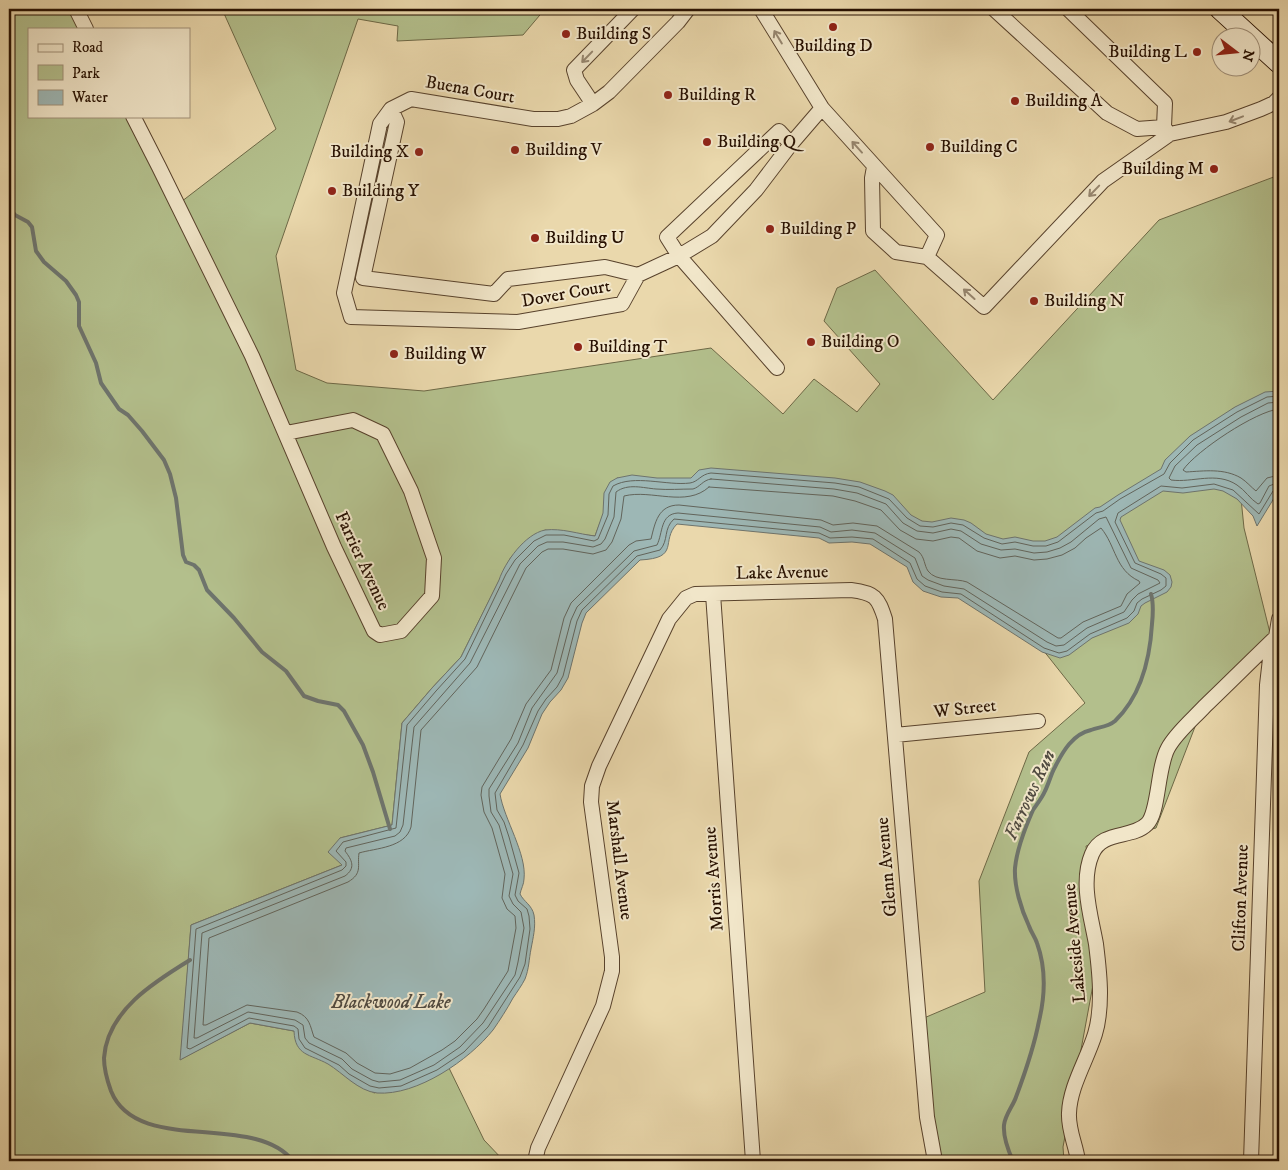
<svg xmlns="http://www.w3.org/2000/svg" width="1288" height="1170" font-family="'IM FELL DW Pica',serif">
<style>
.green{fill:#b3bf8c;stroke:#6d6846}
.water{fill:#9db7b5;stroke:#6e746d}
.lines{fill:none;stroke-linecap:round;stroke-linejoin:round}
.shore{stroke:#62645b;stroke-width:1}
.stream{stroke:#6e746d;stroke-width:4}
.minor-casing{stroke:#58422c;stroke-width:16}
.secondary-casing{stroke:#271001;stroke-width:22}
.minor{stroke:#f1e6c9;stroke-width:14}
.secondary{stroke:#f1e6c9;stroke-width:20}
.oneway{stroke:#96866f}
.poi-dot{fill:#8f2418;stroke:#f1e6c9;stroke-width:2}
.labels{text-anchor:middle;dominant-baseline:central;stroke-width:4;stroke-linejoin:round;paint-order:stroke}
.poi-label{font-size:18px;fill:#271001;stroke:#f1e6c9;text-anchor:start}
.street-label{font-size:18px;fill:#271001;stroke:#f1e6c9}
.water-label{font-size:19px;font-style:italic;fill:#504a40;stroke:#f1e6c9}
</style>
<rect width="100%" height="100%" fill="#ead8ac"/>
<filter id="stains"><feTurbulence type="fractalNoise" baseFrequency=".004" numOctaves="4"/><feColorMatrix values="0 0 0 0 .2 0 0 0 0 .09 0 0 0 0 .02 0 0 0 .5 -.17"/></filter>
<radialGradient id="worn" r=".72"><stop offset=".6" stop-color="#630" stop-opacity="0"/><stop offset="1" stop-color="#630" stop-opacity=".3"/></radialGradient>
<path class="green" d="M9,9H76L87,29H29V116H132L177,205L276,129L222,9H545L523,35L397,41L398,26L358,19L276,256L296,370L327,383L424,391L711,348L783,414L814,379L857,412L880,384L824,321L837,288L875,270L993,400L1159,220L1279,175V391L1232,409L1244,528L1270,633L1198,719L1156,828L1086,846L1100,947L1063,1147L1064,1161H935L924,1018L985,992L979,881L1029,752L1085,703L1047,655L922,521L617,478L595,536L545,530L511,557L461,657L432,688L402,723L392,825L340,838L342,865L191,925L181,1059L250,1023L294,1031L374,1093L449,1068L484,1140L504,1161H9Z"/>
<path class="water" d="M1279,391V490L1257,526L1253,516L1237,499L1223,491L1214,489L1183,493L1163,491L1121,517L1120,520L1139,561L1164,570L1170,575L1172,582L1171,587L1167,592L1145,603L1141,606L1138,614L1129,623L1092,638L1069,655L1060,658L1042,652L958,598L941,597L923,591L913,582L907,567L870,544L852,542L829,543L819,538L677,524C660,541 681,558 640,560L586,613L582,623L568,678L561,690L550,702L542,714L528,748L500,794C504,819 527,854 524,879C524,884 521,889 520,894C524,902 532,905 534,915C536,927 533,938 531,949C529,959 529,969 525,979C522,985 517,992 513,998C507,1009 500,1020 493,1030C469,1060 417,1096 377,1093C358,1091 343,1073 328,1064C310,1054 295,1056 294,1031L250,1023L180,1060L191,925L342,865L328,852L340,838L392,825L402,723L432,688L461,657L499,580C505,562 525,534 545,530C562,528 578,534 595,536L603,513L604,493L610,482L617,478L632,475L657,478H691L699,470L711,468L835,478L860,482L885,491L893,495L911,515L922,521L932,522L951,518L964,520L971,523L986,534L1003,539L1015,537L1033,541H1045L1057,537L1095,508L1100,507L1118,495L1161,469L1165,460L1190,436L1235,407L1265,392Z"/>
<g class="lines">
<path class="shore" d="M1279,396L1267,397L1237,412L1193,440L1170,463L1164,474L1120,499L1103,511L1096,513L1058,542L1046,546H1033L1015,542L1002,544L984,538L963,525L951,523L933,527L920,526L907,518L889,499L859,487L835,483L711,473C701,474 698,482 690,483C667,486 634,474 613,486L609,494L608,515L598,539L594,541L564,535H546L534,541L515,560L506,574L465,659L436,691L407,725L396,828L343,842L336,851L346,862V866L342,870L196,929L187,1048L190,1049L249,1018L294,1026L298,1029L299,1039L305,1048L339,1065L349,1074L370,1086L379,1088L401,1086L437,1070L464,1052L488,1027L520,977L525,964L530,929L529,916L527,909L518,901L515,895L519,873L509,837L504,822L497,810L495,793L523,745L538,711L546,699L557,687L563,676L577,621L582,610L637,556L660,550C669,540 663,529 674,519L819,533L830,538L852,537L873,539L910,563L917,579L925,586L942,592L961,594L1044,648L1059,653L1067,651L1090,634L1127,618L1134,611L1137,603L1142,599L1161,590L1166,586V578L1161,574L1135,563L1115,522L1118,513L1161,486L1182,488L1214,484L1233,490L1259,514L1273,491L1279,488
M1279,402L1268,403L1241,417L1197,445L1175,466L1169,478L1171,480C1193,483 1216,471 1237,485C1245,490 1250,499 1258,504L1260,503L1269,486L1279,482
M1279,409C1256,411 1196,451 1183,470L1186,472C1204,471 1224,468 1241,478C1247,482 1251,487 1256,491L1267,478L1279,475
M711,479L834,489L857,493L886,504L903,523L917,531L933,533L951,529L961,531L981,544L1001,550L1015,549L1034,553L1047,552L1060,548L1071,542L1099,519L1106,517L1131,568L1158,580L1160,583L1138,594L1132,600L1124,612L1087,628L1064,645L1056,646L1047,642L964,589L944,586L928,580L922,576L915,558L875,533L852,530L831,532L820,527L678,513C660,514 663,533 657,545L634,551L577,607L571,620L557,673L532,708L518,743L489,789V796L491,812L499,825L513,874L509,896L513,904L521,912L524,928L518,962L515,975L483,1023L460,1047L434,1065L400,1080L379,1082L372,1080L352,1069L342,1059L309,1043L305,1038L303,1025L295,1020L248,1012L197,1038H194L202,933L345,876C356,868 352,860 345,851L346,848L395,836L400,832L403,825L414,727L470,663L520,564L538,546L547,542H563L593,547L601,544L605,539L614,517L616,492C628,483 643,488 656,489C668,490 681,489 693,489C700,487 703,480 711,479Z
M709,487L833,496L855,501L881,510L900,530L916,539L933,541L951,537L959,538L977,551L1000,558L1015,556L1034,560L1047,559L1062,555L1075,548L1086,538L1101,528C1116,546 1115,570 1139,581L1140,583L1127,594L1121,606L1083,622L1061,638H1058L967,582C956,578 936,582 928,571C924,565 925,558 919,552L877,526L853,523L833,525L821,520L679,505C658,505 655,523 651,539L636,541L629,545L571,603L564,618L551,670L526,704L511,739L482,787L481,795L484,812L492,828L505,874L502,898L507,909L515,916L516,928L508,971L484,1009L477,1019L455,1041L442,1050L410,1068L390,1074L375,1073L357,1063L346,1053L314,1037C310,1026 310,1017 297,1012L247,1005L206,1025H203L209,938L348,882C363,873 357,866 359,853C376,848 405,848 411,827L421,730L477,667L526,568L542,552L548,549H563L593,554L606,550L612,542L621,519L624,496C652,489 686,508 709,487Z"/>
<path class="stream" d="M9,194L11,210L15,215L28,222L32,227L36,251L44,262L66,281L76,295L79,302V326L96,363L101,383L119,409L128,415L142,431L164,460L170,474L176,498L183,555L186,562L194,565L199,570L207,590L234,618L262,652L286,671L304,696L318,701L338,705L344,711L363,745L373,772L390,829
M190,960C154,982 107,1011 104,1058C104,1070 107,1080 111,1091C137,1156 254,1111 293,1161
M1013,1161C1008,1150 1003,1137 1004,1125C1005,1115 1013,1106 1016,1097C1025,1073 1034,1047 1039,1021C1045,996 1046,968 1037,943C1035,937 1031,932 1029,926C1021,909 1014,886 1015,868C1017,848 1025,828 1033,810C1037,804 1042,798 1045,791C1049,783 1051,774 1055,767C1063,751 1073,734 1091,730C1099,727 1108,727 1115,721C1141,696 1150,658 1152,624C1153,614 1154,604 1151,594"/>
<g class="minor-casing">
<path id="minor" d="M76,9L86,29
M688,9L678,22L609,92L593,104L571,116L558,119H533L411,99L391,109L380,124L344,293L351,317L518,322L622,304L638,275L679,256L712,236L756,190L791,144L822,108
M761,9L822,108L937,235L927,257L984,307L1103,181L1170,134L1226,122L1261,109L1274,103L1279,98
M994,9L1107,113L1137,129L1164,127
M1068,9L1165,103L1164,127L1169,134
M593,104L577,80L574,70L633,9
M391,109L397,122L363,278L494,294L508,279L605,267L638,275
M133,116L159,167L252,356L334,547L374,631L380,635L401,631L432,596L434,558L411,491L383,434L353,420L286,433
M874,167L872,178L873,231L896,252L927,257
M777,368L679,256L667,237L779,131L791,144
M713,594L753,1161
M895,735L1038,721
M535,1161L538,1148L603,1006L612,971V957L591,802L592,786L599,766L669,619L686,598L695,594L851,590C875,593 878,597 885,619L927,1117L935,1161
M1078,1161C1076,1145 1068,1130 1069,1113C1070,1086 1087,1060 1095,1034C1099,1021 1100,1006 1100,993C1100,976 1098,960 1096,944C1091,916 1080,882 1092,854C1102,830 1132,839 1147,824C1159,813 1157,768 1168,748C1176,733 1193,719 1205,706C1229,683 1252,660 1276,637L1279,619
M1251,1161L1267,685L1270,659L1275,638"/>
</g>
<g class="secondary-casing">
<path id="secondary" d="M1220,9L1279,63"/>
</g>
<use href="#minor" class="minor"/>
<use href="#secondary" class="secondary"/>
</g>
<defs><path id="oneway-shaft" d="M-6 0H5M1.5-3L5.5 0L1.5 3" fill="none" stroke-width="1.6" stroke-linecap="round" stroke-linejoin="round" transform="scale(1.25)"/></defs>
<g class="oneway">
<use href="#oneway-shaft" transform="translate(778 37) rotate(-121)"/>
<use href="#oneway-shaft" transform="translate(587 57) rotate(134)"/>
<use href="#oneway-shaft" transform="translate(1236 119) rotate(159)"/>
<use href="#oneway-shaft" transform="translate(857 147) rotate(-132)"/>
<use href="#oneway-shaft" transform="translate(1094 191) rotate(134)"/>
<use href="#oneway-shaft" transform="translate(969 294) rotate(-138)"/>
</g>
<g class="poi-dot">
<circle cx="833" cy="27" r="5"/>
<circle cx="566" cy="34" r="5"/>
<circle cx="1197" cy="52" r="5"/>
<circle cx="668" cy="95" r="5"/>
<circle cx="1015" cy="101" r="5"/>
<circle cx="707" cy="142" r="5"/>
<circle cx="930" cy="147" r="5"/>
<circle cx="515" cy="150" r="5"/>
<circle cx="419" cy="152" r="5"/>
<circle cx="1214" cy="169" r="5"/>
<circle cx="332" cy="191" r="5"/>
<circle cx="770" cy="229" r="5"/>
<circle cx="535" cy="238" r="5"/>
<circle cx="1034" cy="301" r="5"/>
<circle cx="811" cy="342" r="5"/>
<circle cx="578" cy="347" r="5"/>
<circle cx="394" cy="354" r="5"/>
</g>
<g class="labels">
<g class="poi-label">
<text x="576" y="34">Building S</text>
<text x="833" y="46" text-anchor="middle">Building D</text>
<text x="1187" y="52" text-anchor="end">Building L</text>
<text x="678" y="95">Building R</text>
<text x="1025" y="101">Building A</text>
<text x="717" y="142">Building Q</text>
<text x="940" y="147">Building C</text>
<text x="525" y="150">Building V</text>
<text x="409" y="152" text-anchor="end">Building X</text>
<text x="1204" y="169" text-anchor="end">Building M</text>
<text x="342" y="191">Building Y</text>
<text x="780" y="229">Building P</text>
<text x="545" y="238">Building U</text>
<text x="1044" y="301">Building N</text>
<text x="821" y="342">Building O</text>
<text x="588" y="347">Building T</text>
<text x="404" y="354">Building W</text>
</g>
<g class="street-label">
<text transform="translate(470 90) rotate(10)">Buena Court</text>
<text transform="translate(566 294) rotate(-10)">Dover Court</text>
<text transform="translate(362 561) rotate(65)">Farrier Avenue</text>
<text transform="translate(782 573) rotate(-1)">Lake Avenue</text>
<text transform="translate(965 709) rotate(-6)">W Street</text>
<text transform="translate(619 860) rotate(83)">Marshall Avenue</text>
<text transform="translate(887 867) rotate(-95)">Glenn Avenue</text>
<text transform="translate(714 879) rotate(-94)">Morris Avenue</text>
<text transform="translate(1241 898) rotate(-88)">Clifton Avenue</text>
<text transform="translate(1075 943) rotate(-95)">Lakeside Avenue</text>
</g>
<g class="water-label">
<text transform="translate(1030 795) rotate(-65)">Farrows Run</text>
<text x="391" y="1002">Blackwood Lake</text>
</g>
</g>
<rect width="1288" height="1170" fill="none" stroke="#ead8ac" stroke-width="30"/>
<rect x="10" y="10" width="1268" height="1150" fill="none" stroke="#271001" stroke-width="2.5"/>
<rect x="15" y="15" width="1258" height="1140" fill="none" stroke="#271001"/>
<rect x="28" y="28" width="162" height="90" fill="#f1e6c9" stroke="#a09079"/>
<rect x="38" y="44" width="25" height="8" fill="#f1e6c9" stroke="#a09079"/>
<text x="72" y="52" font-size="15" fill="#271001">Road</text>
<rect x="38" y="65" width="25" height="15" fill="#b3bf8c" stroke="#a09079"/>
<text x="72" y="78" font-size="15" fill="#271001">Park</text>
<rect x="38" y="90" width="25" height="15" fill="#9db7b5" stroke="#a09079"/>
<text x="72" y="102" font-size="15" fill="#271001">Water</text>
<g transform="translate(1236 52) rotate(106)"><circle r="24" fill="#f1e6c9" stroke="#a09079"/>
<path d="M0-4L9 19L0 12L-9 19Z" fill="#8f2418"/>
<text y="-8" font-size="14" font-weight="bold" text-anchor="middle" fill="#271001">N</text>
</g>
<rect width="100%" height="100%" filter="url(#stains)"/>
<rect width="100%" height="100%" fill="url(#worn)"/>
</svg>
